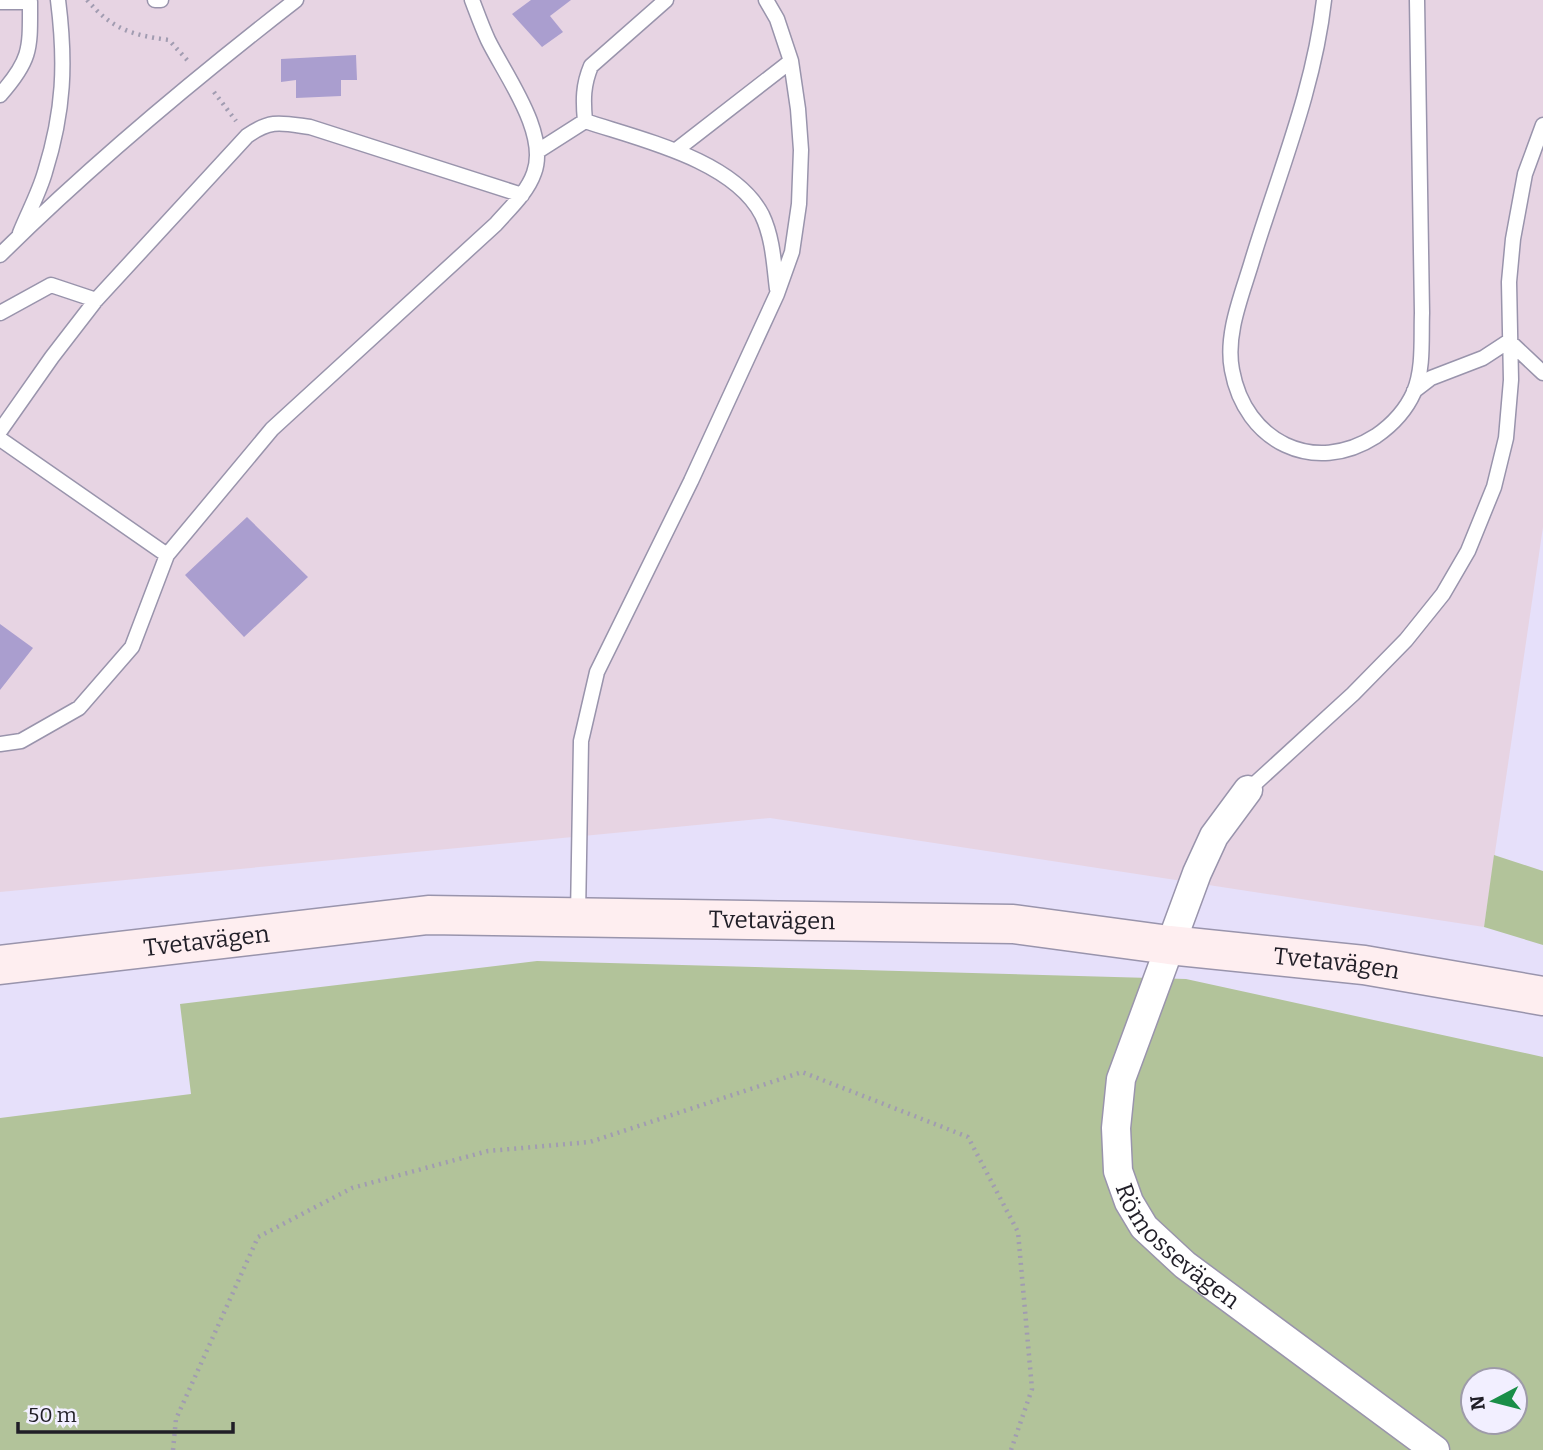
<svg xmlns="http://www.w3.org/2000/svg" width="1543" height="1450" font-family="Bitter,serif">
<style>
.industrial{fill:#e7d4e3}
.green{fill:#b2c39a;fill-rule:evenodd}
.building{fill:#aa9ecf}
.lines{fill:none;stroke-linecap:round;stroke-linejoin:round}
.lane-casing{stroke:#9994ac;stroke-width:17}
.street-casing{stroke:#9994ac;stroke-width:31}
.secondary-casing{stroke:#9994ac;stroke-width:41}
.path{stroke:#a19cb1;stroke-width:4.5;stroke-dasharray:2 5;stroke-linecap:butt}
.lane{stroke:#fff;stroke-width:14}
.street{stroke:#fff;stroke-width:28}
.secondary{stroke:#feeef0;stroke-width:38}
.labels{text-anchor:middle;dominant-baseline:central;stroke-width:6;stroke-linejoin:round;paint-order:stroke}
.street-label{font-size:24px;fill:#201e27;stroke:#f2efff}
</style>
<rect width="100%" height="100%" fill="#e6e0fa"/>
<path class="industrial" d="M0,0H1543V527L1484,927L770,818L0,892Z"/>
<path class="green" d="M1494,855L1543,871V945L1484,927Z
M537,961L1186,979L1543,1057V1450H0V1118L191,1094L180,1004ZM1473,1380H1515V1422H1473Z"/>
<path class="building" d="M531,0H571L550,16L563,32L542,47L512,14Z
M356,55L357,80H341V96L296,98V80L281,82V59Z
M247,517L308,577L244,637L185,575Z
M0,624L33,648L0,690Z"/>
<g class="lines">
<g class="lane-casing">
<path id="lane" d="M155,0H161
M1324,0C1314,90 1278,175 1252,261C1242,295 1225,334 1232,370C1245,442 1314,476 1376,436C1392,425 1406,410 1414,392C1424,368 1421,338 1422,313L1417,0
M0,2H30C30,48 32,59 0,95
M585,121C639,139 734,160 762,215C773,238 774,265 777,289
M585,121C583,100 583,85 591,66L666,0
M538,151L585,121
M675,151L791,61
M20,233C28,213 39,193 45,172C64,111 66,63 58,0
M0,255C93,163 193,80 296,0
M0,313L51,285L96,300
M1414,391L1431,378L1483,358L1509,341L1543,373
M0,431L52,357L96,300L247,136C271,119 281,123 310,127L522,195
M0,439L167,555
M0,744L21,741L79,708L132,647L167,555L272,429L496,224C509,209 527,193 534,173C549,133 505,75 488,40C482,27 477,13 472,0
M1248,790L1353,694L1406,640L1443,594L1468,551L1494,487L1506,438L1511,380L1509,282L1513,239L1525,174L1543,125
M578,916L581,741L597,672L691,481L777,294L792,252L799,204L801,150L798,109L791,61L777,19L766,0"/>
</g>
<g class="street-casing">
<g id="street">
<path id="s1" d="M1248,790L1214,836L1197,873L1121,1079L1116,1128L1118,1171L1129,1202L1144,1227L1185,1265L1435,1450"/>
</g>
</g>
<g class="secondary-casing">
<g id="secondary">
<path id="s2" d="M0,965L428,915L1013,924L1169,945L1364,965L1543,996"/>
</g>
</g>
<path class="path" d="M87,0C112,29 131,35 169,40L188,61
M214,92L236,121
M173,1450L176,1419L258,1237L352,1188L488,1151L590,1142L802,1072L968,1137L1018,1232L1032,1389L1011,1450"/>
<use href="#lane" class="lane"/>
<use href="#street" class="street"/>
<use href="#secondary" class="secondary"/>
</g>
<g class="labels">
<g class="street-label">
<text stroke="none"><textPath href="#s2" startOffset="775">Tvetavägen</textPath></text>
<text stroke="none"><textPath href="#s2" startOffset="208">Tvetavägen</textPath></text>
<text stroke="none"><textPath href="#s2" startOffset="1342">Tvetavägen</textPath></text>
<text stroke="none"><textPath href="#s1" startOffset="508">Römossevägen</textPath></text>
</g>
</g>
<g transform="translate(1494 1401) rotate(263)"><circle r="33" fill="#f2efff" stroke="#9e9ba9" stroke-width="2"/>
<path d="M0-5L12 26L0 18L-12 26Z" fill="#1a8e48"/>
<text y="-10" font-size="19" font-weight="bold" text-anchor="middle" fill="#201e27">N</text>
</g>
<path d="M18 1422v10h215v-10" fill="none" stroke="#201e27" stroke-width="3.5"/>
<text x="28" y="1422" font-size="21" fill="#201e27" stroke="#f2efff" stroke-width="5" paint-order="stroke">50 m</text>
</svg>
